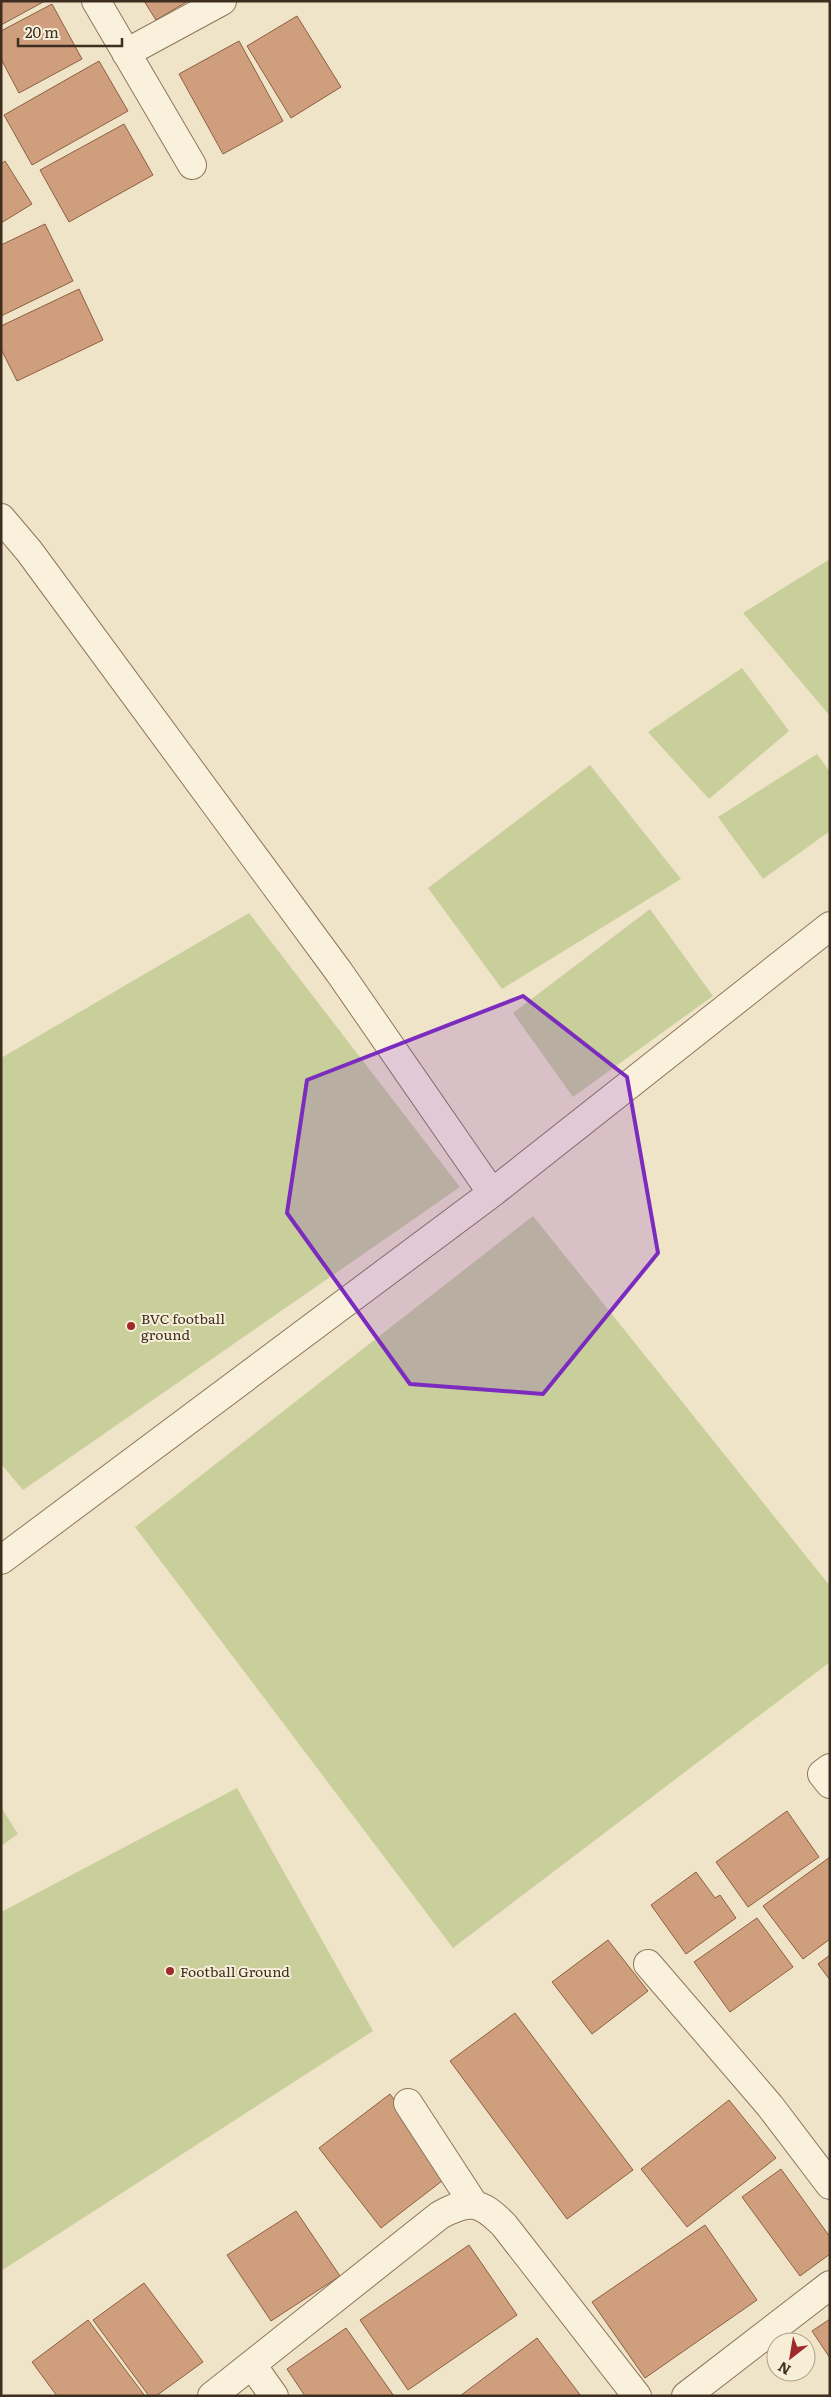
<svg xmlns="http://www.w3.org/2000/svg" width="831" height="2397" font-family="Literata,serif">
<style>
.green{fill:#c9cf9b}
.building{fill:#cf9f7d;stroke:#8d5f41}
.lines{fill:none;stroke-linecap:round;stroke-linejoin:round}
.minor-casing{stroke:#8d765c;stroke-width:30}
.minor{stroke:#faf1dc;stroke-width:28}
.marked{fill:#7b2cbf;fill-opacity:0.2;stroke:#7b2cbf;stroke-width:4;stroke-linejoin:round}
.poi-dot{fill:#9e2a2b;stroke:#f7eed8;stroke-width:2}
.labels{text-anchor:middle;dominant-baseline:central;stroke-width:4;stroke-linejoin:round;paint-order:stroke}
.poi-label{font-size:14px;fill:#3d2e20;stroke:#f7eed8;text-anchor:start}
</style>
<rect width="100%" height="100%" fill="#f0e4c8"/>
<path class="green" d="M830,559V716L743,613Z
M742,668L789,731L709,799L648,732Z
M817,754L830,772V831L763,879L718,817Z
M590,765L681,879L502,989L428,888Z
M650,909L713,996L573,1097L513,1013Z
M249,913L460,1187L23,1490L1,1464V1058Z
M533,1216L830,1586V1662L453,1948L135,1527Z
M237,1788L373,2031L1,2271V1912Z
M1,1807L18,1834L1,1846Z"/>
<path class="building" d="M1,1H45L1,25Z
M144,1H188L156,20Z
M52,4L82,59L19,93L1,59V31Z
M297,16L341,87L291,118L247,46Z
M239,41L283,121L223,154L179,74Z
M99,61L128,111L32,165L4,115Z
M124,124L153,175L69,222L40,170Z
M5,161L32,204L1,223V164Z
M45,224L73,281L1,316V245Z
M79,289L103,340L17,381L1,349V326Z
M787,1811L819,1857L748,1907L716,1862Z
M830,1857V1939L803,1959L763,1906Z
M696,1872L715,1898L720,1895L736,1918L686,1954L651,1905Z
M757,1918L793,1967L730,2012L694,1962Z
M608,1940L648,1991L592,2034L552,1982Z
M830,1955V1980L818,1964Z
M515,2013L633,2170L567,2219L450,2061Z
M390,2094L451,2174L381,2228L319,2148Z
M729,2100L776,2158L687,2227L641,2169Z
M781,2169L830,2237V2254L800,2276L742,2197Z
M296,2211L340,2276L271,2321L227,2255Z
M705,2225L757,2300L645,2378L592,2302Z
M469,2245L517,2315L408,2390L360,2320Z
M144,2283L203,2362L156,2396H149L93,2320Z
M830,2319V2358L812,2331Z
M88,2320L145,2396H57L32,2362Z
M346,2328L394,2396H305L287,2369Z
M537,2338L581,2396H460Z"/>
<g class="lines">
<g class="minor-casing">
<path id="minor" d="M96,1L192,165
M126,53L222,1
M1,518L29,551L339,972L492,1193
M1,1560L492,1193L830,926
M830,1768L822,1774L830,1784
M648,1964L770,2106L830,2185
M408,2103L473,2203
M252,2365L274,2396
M212,2396L440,2215C470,2199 480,2201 504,2225L637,2396
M686,2396L830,2285"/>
</g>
<use href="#minor" class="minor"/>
</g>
<path class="marked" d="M523,996L627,1077L658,1253L543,1394L410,1384L287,1213L307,1080Z"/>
<g class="poi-dot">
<circle cx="131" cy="1326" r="5"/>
<circle cx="170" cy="1971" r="5"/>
</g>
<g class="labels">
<g class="poi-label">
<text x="141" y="1318">BVC football<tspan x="141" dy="16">ground</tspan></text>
<text x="180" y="1971">Football Ground</text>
</g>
</g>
<rect width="831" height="2397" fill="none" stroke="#3d2e20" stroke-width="5"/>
<g transform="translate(791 2357) rotate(211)"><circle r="24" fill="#f7eed8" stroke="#ada18e"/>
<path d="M0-4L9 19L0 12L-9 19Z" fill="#9e2a2b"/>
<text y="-8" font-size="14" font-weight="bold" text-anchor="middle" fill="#3d2e20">N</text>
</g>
<path d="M18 38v8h104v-8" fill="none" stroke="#3d2e20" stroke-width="2.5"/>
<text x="25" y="38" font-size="15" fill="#3d2e20" stroke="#f7eed8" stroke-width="4" paint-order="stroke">20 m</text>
</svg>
